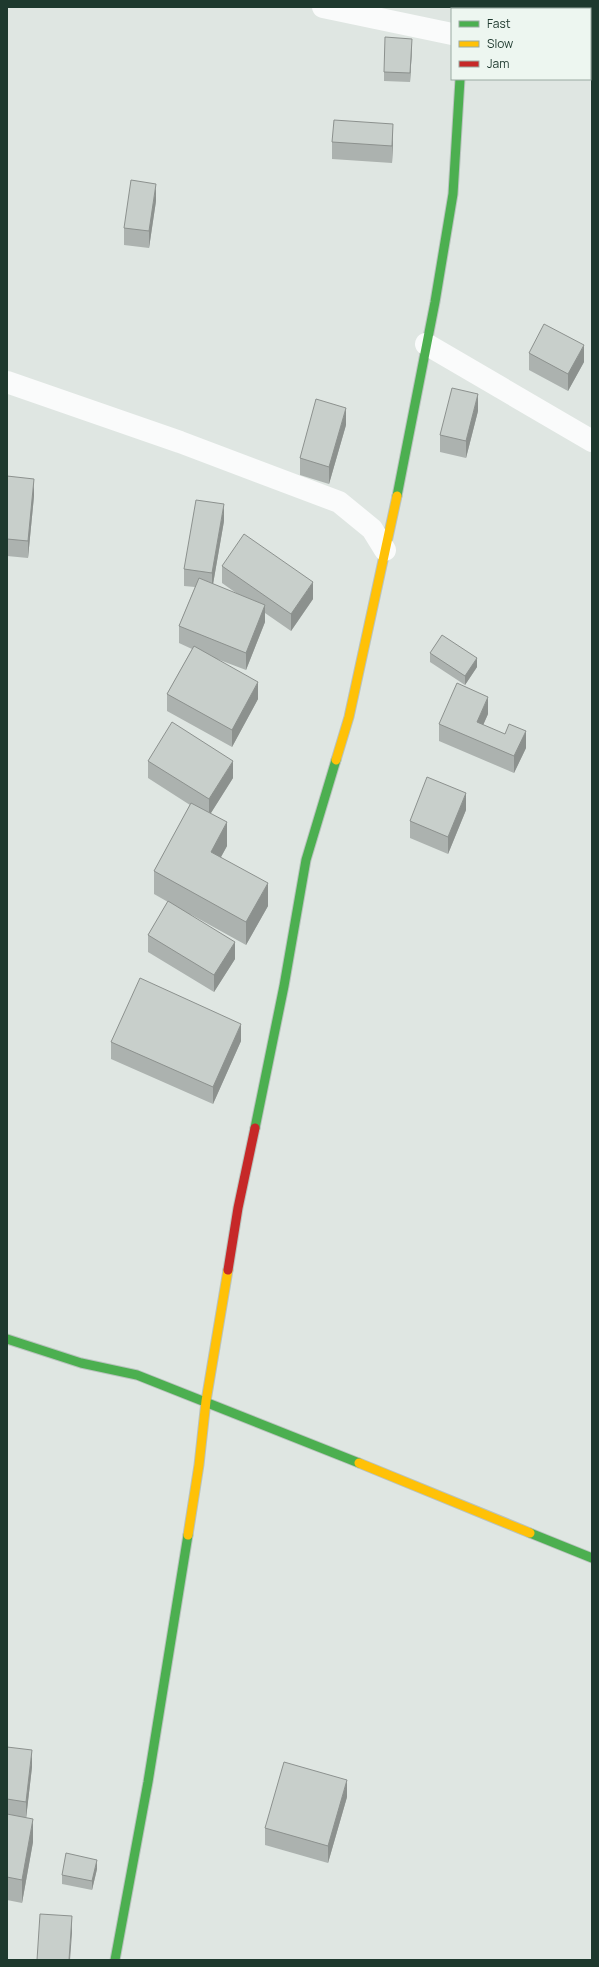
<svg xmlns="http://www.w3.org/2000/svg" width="599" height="1967" font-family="Manrope,sans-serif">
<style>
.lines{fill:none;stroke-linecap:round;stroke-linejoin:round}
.fast-casing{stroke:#b9c3be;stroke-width:11}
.slow-casing{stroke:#b9c3be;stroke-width:11}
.jam-casing{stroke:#b9c3be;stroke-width:11}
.street{stroke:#fafbfb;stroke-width:22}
.fast{stroke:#4caf50;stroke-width:9}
.slow{stroke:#ffc107;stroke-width:9}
.jam{stroke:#c62828;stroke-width:9}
.wall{fill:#acb2af}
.shaded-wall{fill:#8c918e}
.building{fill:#c8cfcb;stroke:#8c918e}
</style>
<rect width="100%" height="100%" fill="#dfe6e2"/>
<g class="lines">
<g class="fast-casing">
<path id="fast" d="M397,496L435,302L453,194L460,79
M255,1128L284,986L306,860L336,760
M7,1339L81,1363L137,1375L359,1463
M530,1533L592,1558
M115,1960L148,1782L188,1535"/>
</g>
<g class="slow-casing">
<path id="slow" d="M336,760L349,717L397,496
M359,1463L530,1533
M188,1535L199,1465L206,1401L228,1270"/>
</g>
<g class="jam-casing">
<path id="jam" d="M228,1270L238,1208L255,1128"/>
</g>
<path class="street" d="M323,7L452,34
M470,9V7
M426,344L592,441
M7,382L180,442L339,502L372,529L385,550"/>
<use href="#fast" class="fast"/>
<use href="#slow" class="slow"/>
<use href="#jam" class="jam"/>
</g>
<path class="wall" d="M412,48L410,82L384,81V72Z
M393,141L392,163L332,159V142Z
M156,201L149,248L124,245V228Z
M529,353L584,362L568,391L529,370Z
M478,411L466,458L440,452V435Z
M346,425L329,484L300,475V458Z
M7,476L34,496L28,558L7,556Z
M224,521L213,584L239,595L222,583V566L313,599L291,631L265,613V622L246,670L217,659L258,699L232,747L167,711V694L192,649L179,643V626L195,587L184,586V569Z
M430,653L477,667L465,685L430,662Z
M488,714L483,725L526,748L514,773L439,741V724Z
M148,761L233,778L211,813L227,846L221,857L268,906L246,945L190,914L235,959L214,992L148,952V935L168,902L154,894V871L190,805L148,778Z
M466,810L448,854L410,838V821Z
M241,1041L213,1104L111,1059V1042Z
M7,1747L32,1767L26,1818L33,1842L22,1903L7,1900Z
M347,1797L328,1863L265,1845V1828Z
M97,1869L92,1890L62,1884V1875Z"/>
<path class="shaded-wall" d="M412,39V48L410,82V73Z
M393,124V141L392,163V146Z
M156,184V201L149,248V231Z
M584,345V362L568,391V374Z
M478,394V411L466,458V441Z
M346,408V425L329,484V467Z
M34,479V496L28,558V541Z
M224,504V521L212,590V573Z
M313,582V599L291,631V614Z
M265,605V622L246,670V653Z
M477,658V667L465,685V676Z
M258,682V699L232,747V730Z
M488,697V714L477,739V722Z
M526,731V748L514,773V756Z
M233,761V778L209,816V799Z
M466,793V810L448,854V837Z
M227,822V846L211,875V852Z
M268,883V906L246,945V922Z
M235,942V959L214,992V975Z
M241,1024V1041L213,1104V1087Z
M32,1750V1767L26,1819V1802Z
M347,1780V1797L328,1863V1846Z
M33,1819V1842L22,1903V1880Z
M97,1860V1869L92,1890V1881Z
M72,1916V1933L70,1960H69Z"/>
<path class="building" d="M385,37L412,39L410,73L384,72Z
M334,120L393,124L392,146L332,142Z
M131,180L156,184L149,231L124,228Z
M544,324L584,345L568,374L529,353Z
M452,388L478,394L466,441L440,435Z
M316,399L346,408L329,467L300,458Z
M7,476L34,479L28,541L7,539Z
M196,500L224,504L212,573L184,569Z
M244,534L313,582L291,614L222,566Z
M199,578L265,605L246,653L179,626Z
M442,635L477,658L465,676L430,653Z
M194,646L258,682L232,730L167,694Z
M457,683L488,697L477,722L505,734L509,724L526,731L514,756L439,724Z
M172,722L233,761L209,799L148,761Z
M427,777L466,793L448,837L410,821Z
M191,803L227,822L211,852L268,883L246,922L154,871Z
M168,901L235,942L214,975L148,935Z
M140,978L241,1024L213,1087L111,1042Z
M7,1747L32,1750L26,1802L7,1799Z
M284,1762L347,1780L328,1846L265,1828Z
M7,1814L33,1819L22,1880L7,1877Z
M66,1853L97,1860L92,1881L62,1875Z
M40,1914L72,1916L69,1960H37Z"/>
<rect width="599" height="1967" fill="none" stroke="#1e392e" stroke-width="16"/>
<rect x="451" y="8" width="140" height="72" fill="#edf6f0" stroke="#9aaaa2"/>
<rect x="459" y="21" width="20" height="6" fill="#4caf50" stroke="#9aaaa2"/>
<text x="487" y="28" font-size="12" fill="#1e392e">Fast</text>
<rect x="459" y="41" width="20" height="6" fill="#ffc107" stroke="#9aaaa2"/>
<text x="487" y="48" font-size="12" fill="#1e392e">Slow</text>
<rect x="459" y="61" width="20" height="6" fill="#c62828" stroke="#9aaaa2"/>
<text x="487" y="68" font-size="12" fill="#1e392e">Jam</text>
</svg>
